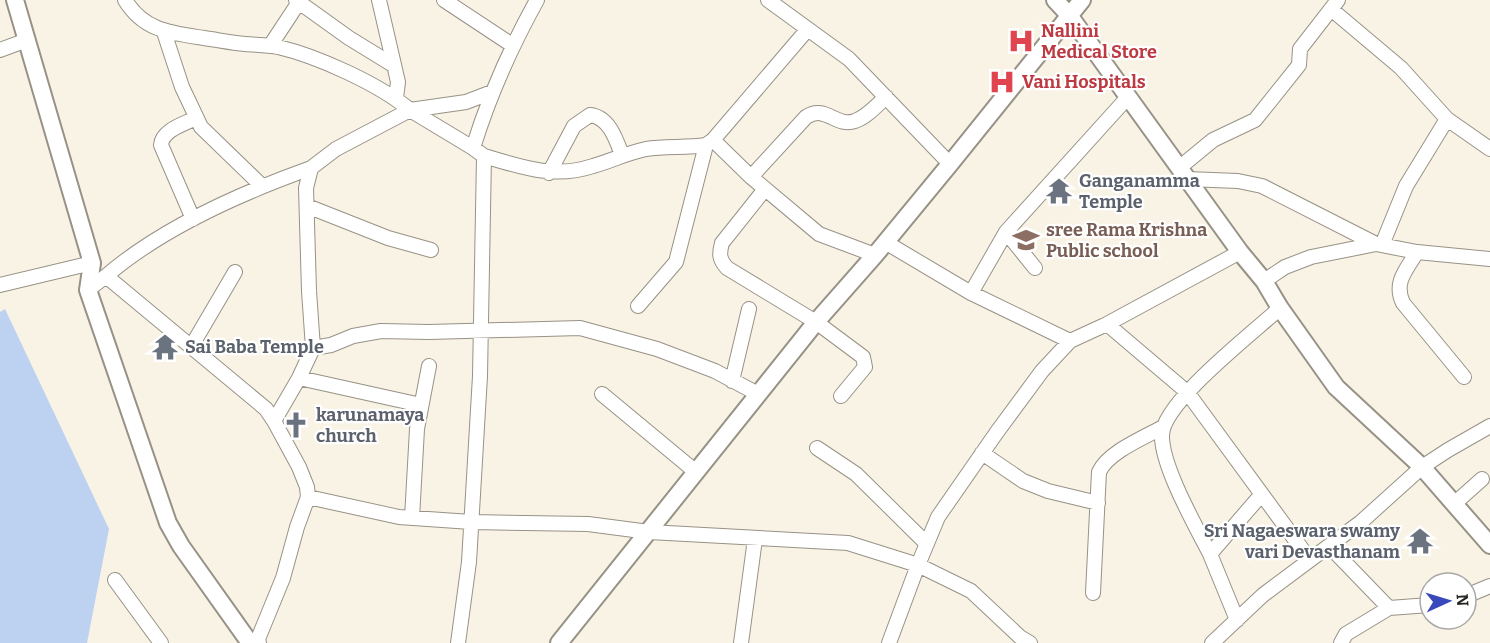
<svg xmlns="http://www.w3.org/2000/svg" width="1490" height="643" font-family="Bitter,serif">
<style>
.water{fill:#bdd1f1}
.lines{fill:none;stroke-linecap:round;stroke-linejoin:round}
.minor-casing{stroke:#989286;stroke-width:16}
.tertiary-casing{stroke:#989286;stroke-width:20}
.minor{stroke:#fff;stroke-width:14}
.tertiary{stroke:#fff;stroke-width:16}
.labels{text-anchor:middle;dominant-baseline:central;stroke-width:4.5;stroke-linejoin:round;paint-order:stroke}
.health-label{font-size:18px;font-weight:bold;fill:#be3a42;stroke:#fff;text-anchor:start}
.worship-label{font-size:18px;font-weight:bold;fill:#5b616d;stroke:#fff;text-anchor:start}
.education-label{font-size:18px;font-weight:bold;fill:#785e54;stroke:#fff;text-anchor:start}
</style>
<rect width="100%" height="100%" fill="#f9f3e6"/>
<path class="water" d="M5,309L109,529L87,643H0V312Z"/>
<g class="lines">
<g class="minor-casing">
<path id="minor" d="M125,0C144,31 171,33 204,38C218,40 232,43 245,44C256,45 267,45 278,47C317,56 379,84 410,110L336,149L311,168L306,188L309,291L313,348L331,345L353,336L381,331L429,332L580,328L657,349L715,371L758,394
M296,0L349,38L393,65
M379,0L398,82L396,98
M444,0L512,45
M768,0L849,59L950,164
M1331,9L1401,68L1447,119L1490,149
M807,30L713,140L751,177L819,234L875,255
M164,32L182,87L201,127L261,185
M270,46L299,2
M0,50L27,40
M473,148L410,110L466,102L492,92
M484,156L473,148C489,96 511,47 537,0
M1179,168L1213,140L1255,120L1299,65L1300,49L1338,0
M549,173L574,126L590,115C609,117 616,139 622,155
M751,177L806,117C826,104 836,128 855,121C867,117 877,105 886,97
M1187,179L1238,181L1262,186L1376,244L1311,257L1285,267L1264,281
M765,189L722,243C719,254 719,259 727,268L816,322L863,357L865,367L841,396
M307,206L388,238L431,250
M193,219L161,145C162,130 184,124 196,118
M885,242L971,293L1070,341
M1376,244L1417,252L1490,259
M1382,245L1406,186L1447,119
M1417,252C1407,269 1393,282 1403,303L1464,377
M1035,268L1006,232L1128,97
M106,276C163,227 241,193 311,168
M0,285L92,263
M88,290L106,276L266,409L274,421
M971,293L1006,232
M638,306L676,262L706,145
M1107,324L1187,392L1310,560
M191,347L235,272
M299,378L421,405
M732,381L749,309
M602,394L696,472
M817,448L856,474L927,544
M982,453L1023,481L1048,491L1098,503
M1261,495L1210,554C1195,525 1161,465 1162,435C1163,402 1254,332 1280,308
M308,497L399,517L471,522L588,524L649,532L848,543L918,565L938,517L997,432L1042,371L1070,341L1107,324L1240,252
M1454,504L1482,479
M412,518L417,429L429,366
M1329,546L1389,608
M1210,554L1237,620
M115,580L161,643
M1093,593L1099,472C1108,452 1145,437 1163,427
M1466,596L1490,586
M259,643L258,639L283,578L297,527L308,497L307,487L299,467L274,421L299,378L313,348
M458,643L469,562L480,376L484,156C521,167 554,179 593,166C611,161 627,153 646,149C666,146 686,148 706,145L713,140
M741,643L755,539
M889,643L918,565L971,591L1020,637L1030,643
M1212,643L1263,595L1361,522L1422,467L1448,450L1490,426
M1341,643L1346,634L1389,608L1430,605"/>
</g>
<g class="tertiary-casing">
<path id="tertiary" d="M15,0L92,263L88,290L168,523L181,546L250,643
M1055,0L1069,15L1240,252L1264,281L1280,308L1336,387L1422,467L1490,545
M559,643L816,322L875,255L950,164L1082,0"/>
</g>
<use href="#minor" class="minor"/>
<use href="#tertiary" class="tertiary"/>
</g>
<defs>
<g id="hospital-bare" transform="scale(2.07)"><path d="M-5-5h3v3.5h4V-5h3V5h-3V1.5h-4V5h-3Z" fill="#e0444e" stroke="#fff" stroke-width="2.5" paint-order="stroke"/></g>
<g id="temple-bare" transform="scale(2.07)"><path d="M0-6L5-2H3V0L6.5 2.5H4V6H1.5V3h-3V6H-4V2.5H-6.5L-3 0V-2H-5Z" fill="#6b7280" stroke="#fff" stroke-width="2.5" paint-order="stroke"/></g>
<g id="school-bare" transform="scale(2.07)"><path d="M0-5L7-2L0 1L-7-2ZM-4 1L0 2.5L4 1V4Q0 6-4 4Z" fill="#8d6e63" stroke="#fff" stroke-width="2.5" paint-order="stroke"/></g>
<g id="church-bare" transform="scale(2.07)"><path d="M-1.2-6h2.4v3.5h3.3v2.4h-3.3V6h-2.4V-.1h-3.3v-2.4h3.3Z" fill="#6b7280" stroke="#fff" stroke-width="2.5" paint-order="stroke"/></g>
</defs>
<g fill-rule="evenodd">
<use href="#hospital-bare" x="1021" y="41"/>
<use href="#hospital-bare" x="1002" y="82"/>
<use href="#temple-bare" x="1059" y="191"/>
<use href="#school-bare" x="1026" y="240"/>
<use href="#temple-bare" x="165" y="347"/>
<use href="#church-bare" x="296" y="425"/>
<use href="#temple-bare" x="1420" y="541"/>
</g>
<g class="labels">
<g class="health-label">
<text x="1041" y="31">Nallini<tspan x="1041" dy="21">Medical Store</tspan></text>
<text x="1022" y="82">Vani Hospitals</text>
</g>
<g class="worship-label">
<text x="1079" y="181">Ganganamma<tspan x="1079" dy="21">Temple</tspan></text>
<text x="185" y="347">Sai Baba Temple</text>
<text x="316" y="415">karunamaya<tspan x="316" dy="21">church</tspan></text>
<text x="1400" y="531" text-anchor="end">Sri Nagaeswara swamy<tspan x="1400" dy="21">vari Devasthanam</tspan></text>
</g>
<g class="education-label">
<text x="1046" y="230">sree Rama Krishna<tspan x="1046" dy="21">Public school</tspan></text>
</g>
</g>
<g transform="translate(1448 601) rotate(86)"><circle r="28" fill="#ffffff" stroke="#a9a8a6" stroke-width="1.5"/>
<path d="M0-4.5L10 22L0 15L-10 22Z" fill="#3948bb"/>
<text y="-9" font-size="16" font-weight="bold" text-anchor="middle" fill="#282621">N</text>
</g>
</svg>
